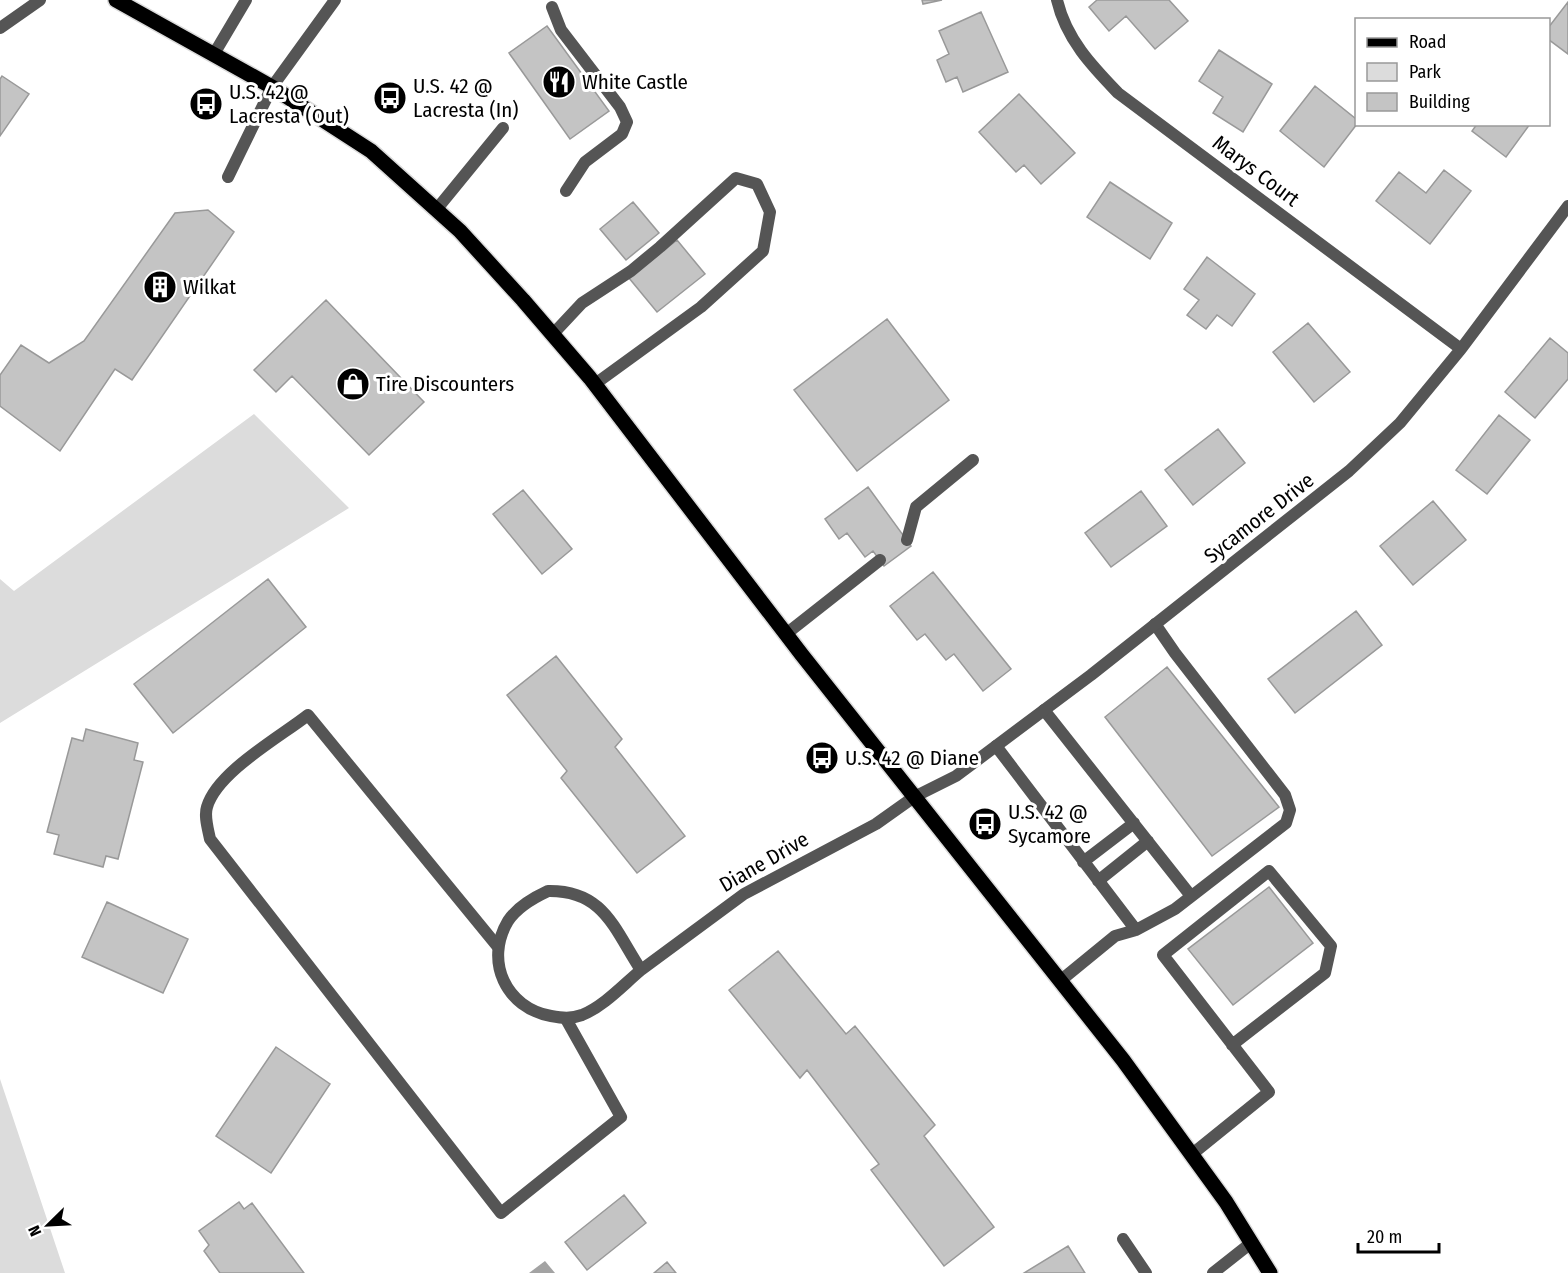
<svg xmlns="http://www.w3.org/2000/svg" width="1568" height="1273" font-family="'Fira Sans Condensed',sans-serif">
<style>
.green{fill:#dcdcdc}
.water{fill:#a3a3a3}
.building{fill:#c4c4c4;stroke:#999;stroke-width:1.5}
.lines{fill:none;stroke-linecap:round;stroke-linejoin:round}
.primary-casing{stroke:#dbdbdb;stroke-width:18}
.lane{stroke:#555;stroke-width:12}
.street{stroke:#555;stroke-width:12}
.primary{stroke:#000;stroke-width:15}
.labels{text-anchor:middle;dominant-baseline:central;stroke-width:6;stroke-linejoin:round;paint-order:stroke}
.poi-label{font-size:21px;fill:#000;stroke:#fff;text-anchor:start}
.street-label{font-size:21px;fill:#000;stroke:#fff}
</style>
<rect width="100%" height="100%" fill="#fff"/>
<path class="green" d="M254,414L349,508L0,723V579L14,591Z
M0,1079L65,1273H0Z"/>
<path class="water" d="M545,1261L555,1273H529Z"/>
<path class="building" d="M922,0H942L923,4Z
M1097,0H1169L1188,21L1155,49L1126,16L1109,31L1089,7Z
M1568,2V54L1548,39V28Z
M981,12L1008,72L963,92L957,77L946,82L937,60L949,54L939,31Z
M547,26L609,111L570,139L509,53Z
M1219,50L1272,84L1243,132L1213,113L1223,97L1199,81Z
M2,76L29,94L0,136V79Z
M1315,86L1356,119L1357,124L1324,167L1280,131Z
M1019,94L1075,153L1041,184L1024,165L1016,172L979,132Z
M1477,124H1530L1506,157L1472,131Z
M1444,170L1471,191L1430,244L1376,201L1399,172L1426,193Z
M1110,182L1172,223L1150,259L1087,217Z
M633,202L659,233L626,260L600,229Z
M208,210L234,232L132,380L115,369L60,451L0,406V375L21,345L49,363L84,341L175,213Z
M677,240L705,274L657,312L629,278Z
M1207,257L1255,294L1232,326L1217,315L1206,329L1187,315L1199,300L1184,289Z
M326,300L424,402L369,455L292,376L276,392L254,370Z
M887,319L949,400L857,471L794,390Z
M1308,323L1350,372L1314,402L1273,352Z
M1550,338L1568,353V379L1535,418L1505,392Z
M1499,415L1530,440L1487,494L1456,470Z
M1218,429L1245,463L1193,505L1165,470Z
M868,487L911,546L884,566L873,551L865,557L847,533L839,539L825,519Z
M523,490L572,549L542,574L493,514Z
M1141,491L1167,526L1111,567L1085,533Z
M1433,501L1466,540L1413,585L1380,546Z
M933,572L1011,669L983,691L954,654L946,660L925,634L917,640L890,606Z
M268,579L306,627L173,733L134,684Z
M1356,611L1382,645L1295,713L1268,679Z
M556,656L622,739L615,747L685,836L637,873L561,778L567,771L507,695Z
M1167,667L1279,807L1212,856L1105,717Z
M86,729L138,743L134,760L143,762L118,859L106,856L103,867L54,854L59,835L47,832L72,738L83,741Z
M1269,887L1313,943L1233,1005L1188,949Z
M107,902L188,939L163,993L82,957Z
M778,951L846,1034L855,1026L935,1125L924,1136L994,1227L944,1266L871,1170L879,1164L807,1070L800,1078L729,990Z
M276,1047L330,1084L271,1173L216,1136Z
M624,1195L646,1223L587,1270L565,1242Z
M239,1202L244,1209L252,1203L304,1273H220L204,1251L209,1245L199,1231Z
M1068,1246L1085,1273H1024Z
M667,1262L676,1273H654Z"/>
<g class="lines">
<g class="primary-casing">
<path id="primary" d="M116,0L272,87L371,151L460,231L523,300L590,378L802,655L1123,1060L1226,1202L1270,1273"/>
</g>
<path class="lane" d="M552,7L561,30L620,107L627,122L622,134L585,162L566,191
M214,54L246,0
M228,177L272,87
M436,210L503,128
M553,334L582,303L631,271L660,247L736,178L757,184L770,212L763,251L701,307L595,384
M907,540L916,507L973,460
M786,634L880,560
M1044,710L1191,896
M996,746L1136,930
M1083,862L1134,823
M1098,881L1148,841
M498,947L308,715C280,737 217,772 207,807C204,816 208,829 210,839L501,1213L621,1117L566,1019
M1060,981L1115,936L1136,930L1175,909L1286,823L1290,810L1285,795L1175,653L1155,624
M1191,1155L1269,1092L1163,955L1269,871L1331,946L1325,973L1232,1045
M1123,1239L1146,1273
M1213,1273L1251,1243"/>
<path class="street" d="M1057,0C1066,39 1092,66 1118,93L1461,349
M0,28L40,0
M272,87L335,0
M548,891C604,890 614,929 641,970C623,985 604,1006 582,1015C571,1019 562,1018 551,1016C506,1008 484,961 508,921C517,907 533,898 548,891Z
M641,970L744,894L876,824L914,797L956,776L1091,675L1349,471L1400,423L1461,349L1568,206"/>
<use href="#primary" class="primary"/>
</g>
<defs>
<g id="restaurant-disc" transform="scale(1.725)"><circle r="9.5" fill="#000" stroke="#fff"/><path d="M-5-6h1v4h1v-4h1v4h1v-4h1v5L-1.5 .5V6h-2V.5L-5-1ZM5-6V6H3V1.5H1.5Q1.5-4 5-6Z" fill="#fff"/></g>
<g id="bus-disc" transform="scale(1.725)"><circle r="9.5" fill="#000" stroke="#fff"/><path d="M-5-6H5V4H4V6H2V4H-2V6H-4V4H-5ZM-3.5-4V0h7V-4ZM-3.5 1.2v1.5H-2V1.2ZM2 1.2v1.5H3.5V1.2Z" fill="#fff"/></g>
<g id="building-disc" transform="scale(1.725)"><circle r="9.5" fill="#000" stroke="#fff"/><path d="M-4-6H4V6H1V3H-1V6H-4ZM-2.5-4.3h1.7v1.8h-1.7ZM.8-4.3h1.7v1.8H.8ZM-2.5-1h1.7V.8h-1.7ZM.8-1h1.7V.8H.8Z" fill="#fff"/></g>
<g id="shop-disc" transform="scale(1.725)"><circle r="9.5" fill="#000" stroke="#fff"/><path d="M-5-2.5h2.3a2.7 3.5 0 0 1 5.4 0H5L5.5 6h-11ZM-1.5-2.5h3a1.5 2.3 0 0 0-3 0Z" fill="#fff"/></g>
</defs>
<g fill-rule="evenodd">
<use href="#restaurant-disc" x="559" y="82"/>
<use href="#bus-disc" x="390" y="98"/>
<use href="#bus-disc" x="206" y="104"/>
<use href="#building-disc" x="160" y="287"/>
<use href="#shop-disc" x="353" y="384"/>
<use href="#bus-disc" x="822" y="758"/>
<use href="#bus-disc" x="985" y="824"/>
</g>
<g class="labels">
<g class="poi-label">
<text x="582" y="82">White Castle</text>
<text x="413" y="86">U.S. 42 @<tspan x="413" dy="24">Lacresta (In)</tspan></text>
<text x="229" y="92">U.S. 42 @<tspan x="229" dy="24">Lacresta (Out)</tspan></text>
<text x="183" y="287">Wilkat</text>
<text x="376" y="384">Tire Discounters</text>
<text x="845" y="758">U.S. 42 @ Diane</text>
<text x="1008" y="812">U.S. 42 @<tspan x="1008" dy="24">Sycamore</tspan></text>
</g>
<g class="street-label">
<text transform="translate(1256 171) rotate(37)">Marys Court</text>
<text transform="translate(1259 518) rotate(-38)">Sycamore Drive</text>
<text transform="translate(764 862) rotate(-30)">Diane Drive</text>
</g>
</g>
<rect x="1355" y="18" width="195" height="108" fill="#ffffff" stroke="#999999" stroke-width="1.5"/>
<rect x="1367" y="38" width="30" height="9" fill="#000000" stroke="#999999" stroke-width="1.5"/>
<text x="1409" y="48" font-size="18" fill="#000000">Road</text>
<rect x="1367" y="63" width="30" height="18" fill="#dcdcdc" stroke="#999999" stroke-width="1.5"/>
<text x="1409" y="78" font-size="18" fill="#000000">Park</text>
<rect x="1367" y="93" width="30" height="18" fill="#c4c4c4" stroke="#999999" stroke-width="1.5"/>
<text x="1409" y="108" font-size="18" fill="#000000">Building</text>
<g transform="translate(48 1225) rotate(246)" stroke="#ffffff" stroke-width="4.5" paint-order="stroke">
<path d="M0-4.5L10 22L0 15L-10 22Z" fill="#000000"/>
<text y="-9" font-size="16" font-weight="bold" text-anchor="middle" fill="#000000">N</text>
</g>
<path d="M1358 1243v9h81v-9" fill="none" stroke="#000000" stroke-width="3"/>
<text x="1367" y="1243" font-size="18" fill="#000000" stroke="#ffffff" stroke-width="4.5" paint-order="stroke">20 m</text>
</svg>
